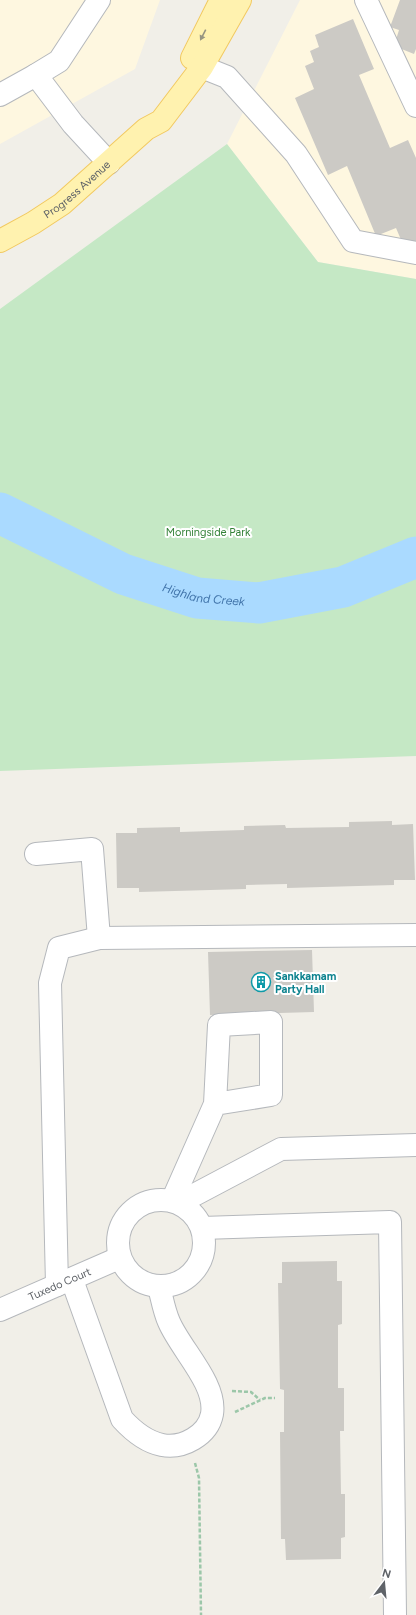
<svg xmlns="http://www.w3.org/2000/svg" width="416" height="1615" font-family="Figtree,sans-serif">
<style>
.commercial{fill:#fef7e0}
.green{fill:#c5e8c5}
.lines{fill:none;stroke-linecap:round;stroke-linejoin:round}
.river{stroke:#aadaff;stroke-width:41}
.building{fill:#cccac5}
.minor-casing{stroke:#b5b8bc;stroke-width:24}
.major-casing{stroke:#f2c960;stroke-width:24}
.path{stroke:#9cc7a9;stroke-width:2.5;stroke-dasharray:4 2;stroke-linecap:butt}
.minor{stroke:#fff;stroke-width:22}
.major{stroke:#fff2af;stroke-width:22}
.oneway{fill:#979581}
.labels{text-anchor:middle;dominant-baseline:central;stroke-width:4;stroke-linejoin:round;paint-order:stroke}
.street-label{font-size:11px;fill:#5f6368;stroke:#fff}
.park-label{font-size:11px;fill:#348238;stroke:#fff}
.culture-label{font-size:11px;font-weight:bold;fill:#0d838f;stroke:#fff;text-anchor:start}
.water-label{font-size:12px;font-style:italic;fill:#4174aa;stroke:#fff}
</style>
<rect width="100%" height="100%" fill="#f1efe8"/>
<path class="commercial" d="M0,0H160L135,69L0,144Z
M300,0H416V279L318,262L227,144Z"/>
<path class="green" d="M227,144L318,262L416,279V756L0,771V309Z"/>
<g class="lines">
<path class="river" id="s1" d="M0,513L123,574L197,598L259,603L343,587L416,557"/>
</g>
<path class="building" d="M400,0H416V49L414,54L394,46L399,30L390,27Z
M353,19L374,69L359,75L390,148L408,140L416,158V242H402L396,228L376,236L347,166L328,175L295,98L314,89L305,66L314,62L310,51L319,47L315,35Z
M392,821V825L413,824L415,880H394V885L287,888V884L246,885V889L139,892V888H117L116,833H137V828L180,827V832L244,830V826L285,825L286,828L349,827V822Z
M312,950L314,1012L210,1015L208,952Z
M337,1261V1281H342V1324L338,1325V1388H344V1431H340L341,1494H345V1537L341,1538V1559L286,1560L285,1539H281L280,1432H284V1390L280,1389L278,1283H282V1262Z"/>
<g class="lines">
<g class="minor-casing">
<g id="minor">
<path d="M366,0L416,106"/>
<path d="M202,67L227,77L296,154L353,241L416,253"/>
<path d="M36,75L59,61L99,0"/>
<path d="M0,95L36,75L73,124L109,163"/>
<path d="M36,854L92,849L99,938"/>
<circle cx="161" cy="1243" r="43"/>
<path d="M172,1201L215,1104L219,1025L271,1022V1095L215,1104"/>
<path d="M179,1203L281,1149L416,1145"/>
<path d="M202,1228L390,1222L395,1615"/>
<path d="M72,1280L122,1419C132,1430 147,1442 162,1445C183,1449 208,1435 212,1414C217,1384 181,1350 169,1322C164,1311 162,1298 159,1287"/>
<path d="M57,1285L50,983L59,948L99,938L416,935"/>
<path id="s2" d="M0,1310L119,1258"/>
</g>
</g>
<g class="major-casing">
<g id="major">
<path d="M192,58L221,0"/>
<path id="s3" d="M0,241L33,223L62,204L146,129L161,121L202,67L240,0"/>
</g>
</g>
<path class="path" d="M232,1391L251,1392L260,1400
M235,1412L265,1398H275
M195,1463L199,1478L201,1615"/>
<use href="#minor" class="minor"/>
<use href="#major" class="major"/>
</g>
<defs><path id="oneway-solid" d="M-6-.8H1V-3.2L6.5 0L1 3.2V.8H-6Z"/></defs>
<use class="oneway" href="#oneway-solid" transform="translate(203 35) rotate(117)"/>
<defs>
<g id="building-ring" transform="scale(1)"><circle r="9.5" fill="#fff" stroke="#0f9aa8" stroke-width="1.5"/><path d="M-4-6H4V6H1V3H-1V6H-4ZM-2.5-4.3h1.7v1.8h-1.7ZM.8-4.3h1.7v1.8H.8ZM-2.5-1h1.7V.8h-1.7ZM.8-1h1.7V.8H.8Z" fill="#0f9aa8"/></g>
</defs>
<g fill-rule="evenodd">
<use href="#building-ring" x="261" y="982"/>
</g>
<g class="labels">
<g class="street-label">
<text stroke="none"><textPath href="#s3" startOffset="93">Progress Avenue</textPath></text>
<text stroke="none"><textPath href="#s2" startOffset="65">Tuxedo Court</textPath></text>
</g>
<g class="park-label">
<text x="208" y="532">Morningside Park</text>
</g>
<g class="culture-label">
<text x="275" y="976">Sankkamam<tspan x="275" dy="13">Party Hall</tspan></text>
</g>
<g class="water-label">
<text stroke="none"><textPath href="#s1" startOffset="221">Highland Creek</textPath></text>
</g>
</g>
<g transform="translate(384 1583) rotate(16)" stroke="#ffffff" stroke-width="3" paint-order="stroke">
<path d="M0-3L7 15L0 10L-7 15Z" fill="#5f6368"/>
<text y="-6" font-size="11" font-weight="bold" text-anchor="middle" fill="#5f6368">N</text>
</g>
</svg>
